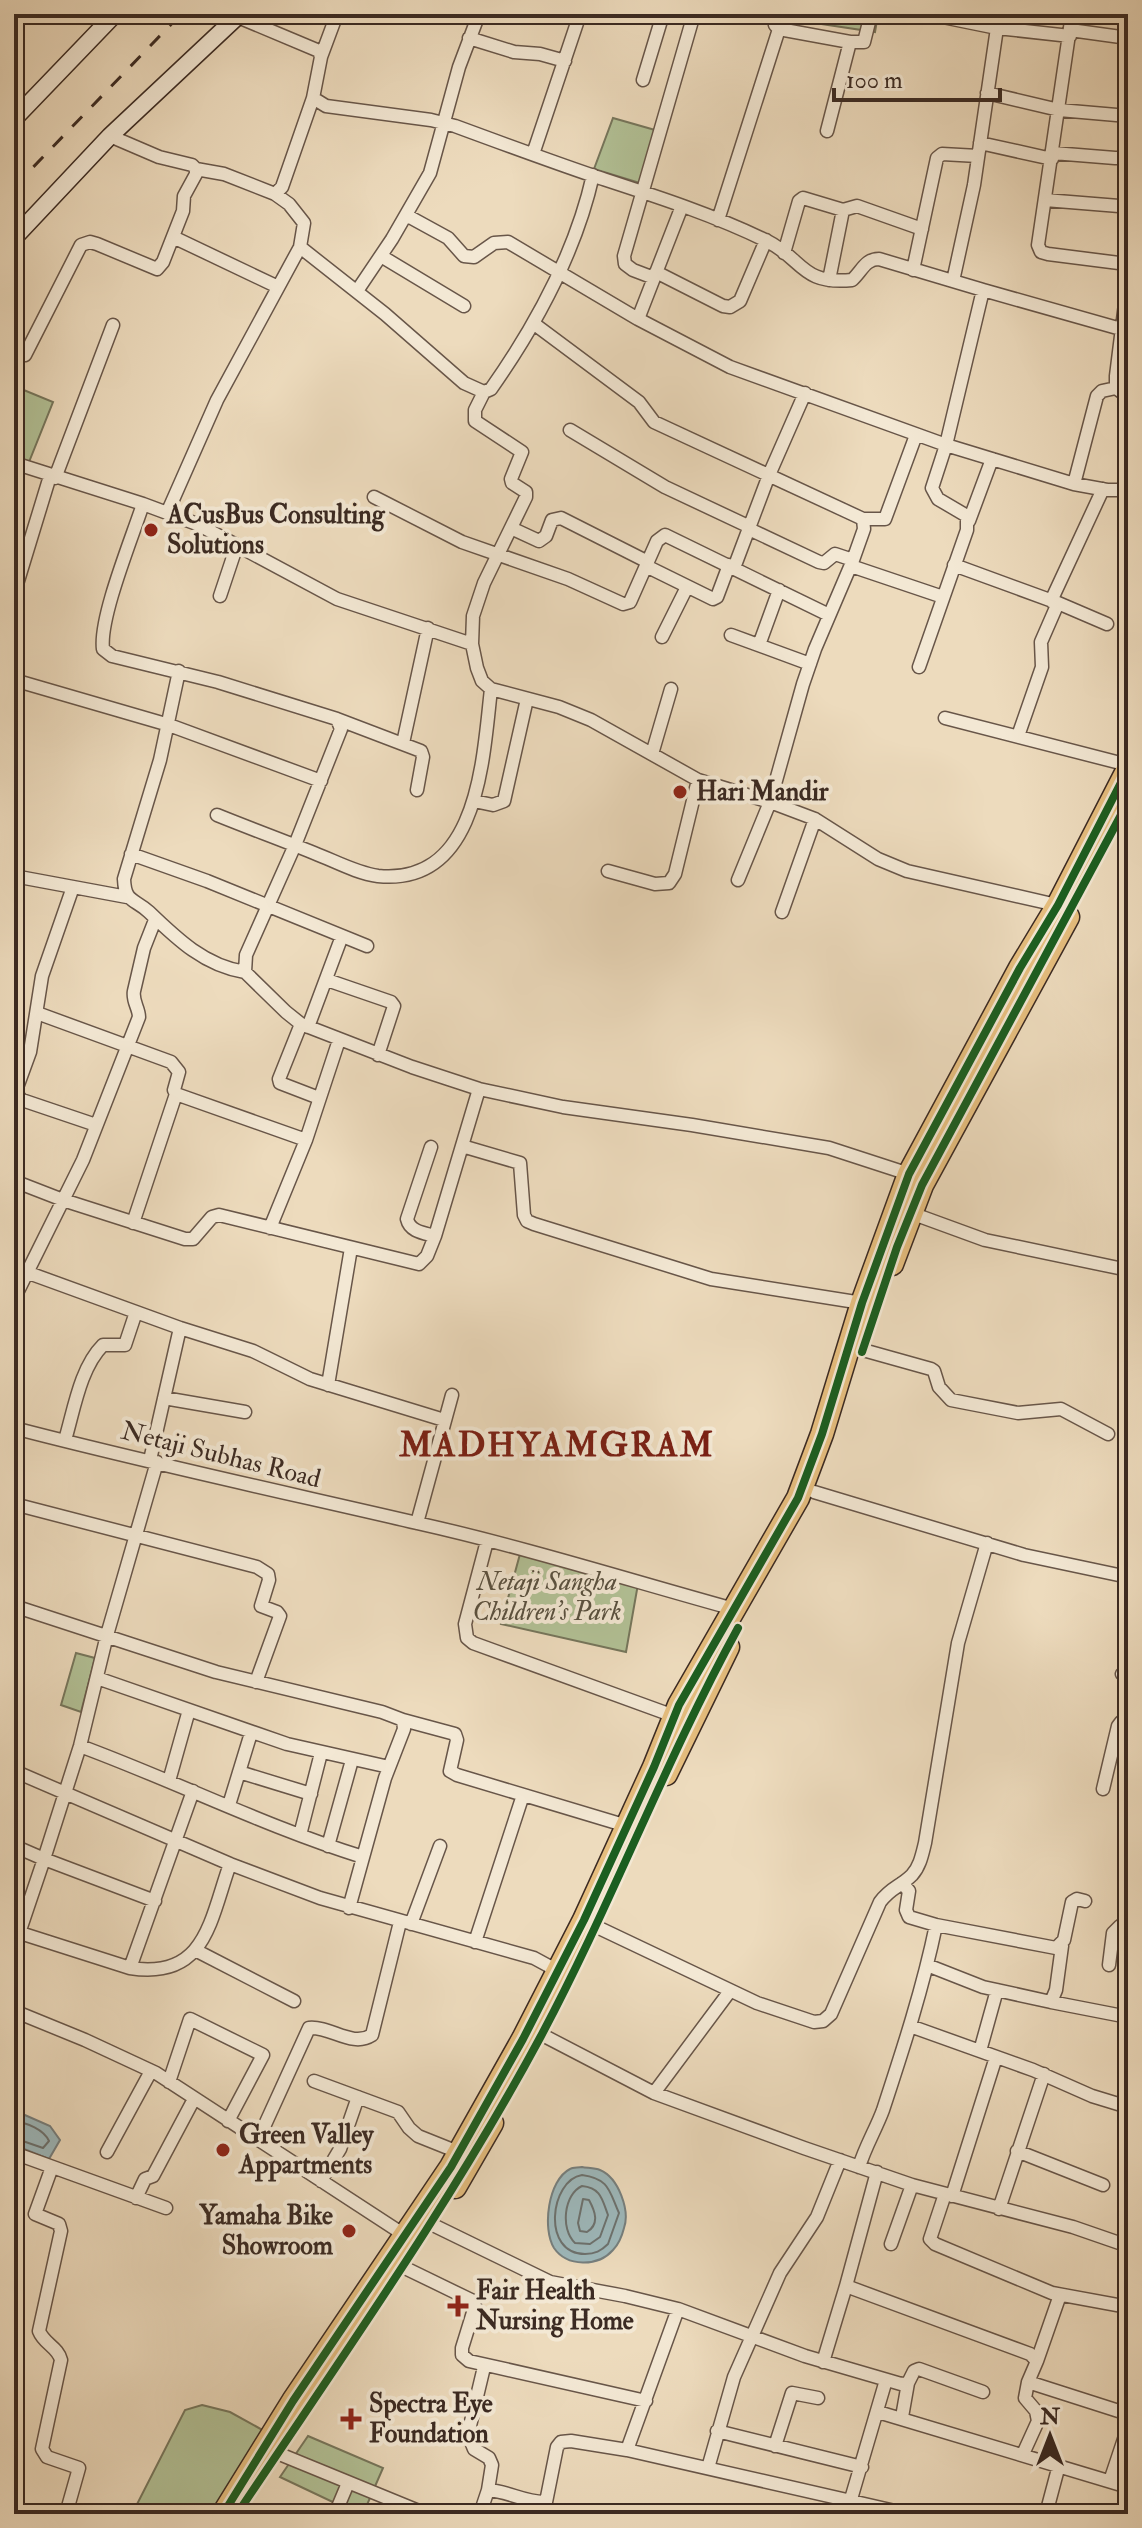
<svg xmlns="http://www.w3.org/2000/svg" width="1142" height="2528" font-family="'IM FELL Double Pica',serif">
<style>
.green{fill:#b2c196;stroke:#76765c;stroke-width:2}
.water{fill:#9db8bb;stroke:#767f7e;stroke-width:2}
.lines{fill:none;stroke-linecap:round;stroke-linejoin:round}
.shore{stroke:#6c716e;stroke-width:2}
.street-casing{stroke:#685649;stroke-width:15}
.secondary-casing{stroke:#3b2a22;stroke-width:19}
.highway-casing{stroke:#3b2a22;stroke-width:25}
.street{stroke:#f3e8d4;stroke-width:12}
.secondary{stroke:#f3e8d4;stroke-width:16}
.highway{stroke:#e6be7e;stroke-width:22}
.rail{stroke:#3b2a22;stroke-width:3;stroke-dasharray:14 14;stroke-linecap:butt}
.cycleway-casing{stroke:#f3e8d4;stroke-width:13}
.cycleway{stroke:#1b5e20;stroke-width:8}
.poi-dot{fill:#8f2418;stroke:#f3e8d4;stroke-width:3}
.labels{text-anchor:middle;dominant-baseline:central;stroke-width:8;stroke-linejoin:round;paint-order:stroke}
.poi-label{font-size:26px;font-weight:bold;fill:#3b2a22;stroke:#f3e8d4;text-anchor:start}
.street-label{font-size:26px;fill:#3b2a22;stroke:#f3e8d4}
.park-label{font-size:26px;font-style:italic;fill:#59503f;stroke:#f3e8d4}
.district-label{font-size:34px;font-weight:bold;letter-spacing:2px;fill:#7a1f14;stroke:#f3e8d4}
</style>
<rect width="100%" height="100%" fill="#eddbbd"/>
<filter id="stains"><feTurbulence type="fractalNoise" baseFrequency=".0025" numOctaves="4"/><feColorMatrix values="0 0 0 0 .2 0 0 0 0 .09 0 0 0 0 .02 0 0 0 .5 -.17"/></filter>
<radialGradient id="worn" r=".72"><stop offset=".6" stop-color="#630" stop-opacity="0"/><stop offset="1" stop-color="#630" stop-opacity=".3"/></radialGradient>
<path class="green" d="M782,14H878L875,32L781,18Z
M613,118L655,130L643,184L594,169Z
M14,386L53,402L29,462L14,456Z
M520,1554L638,1584L626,1652L501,1624Z
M76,1653L95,1658L81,1712L61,1705Z
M202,2405L230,2412L268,2433L219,2514H132L185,2410Z
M308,2436L383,2468L363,2514H358L280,2477Z"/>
<path class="water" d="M18,2112L50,2126L60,2140L49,2159L14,2145V2122Z
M582,2167C587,2168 595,2168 600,2170C619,2178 630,2211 624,2228C622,2236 619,2244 613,2250C598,2267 567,2267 554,2248C542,2229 548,2180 570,2169C573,2167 578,2168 582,2167Z"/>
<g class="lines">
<path class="shore" d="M14,2122C27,2122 44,2130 49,2141L43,2148L14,2138
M582,2175C610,2179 609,2191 619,2213L608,2244C601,2251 595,2254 585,2254C541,2254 550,2180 582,2175Z
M582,2186C601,2188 602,2199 608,2215L600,2237L590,2244L575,2243C560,2229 564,2194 582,2186Z
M583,2199L589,2200C595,2211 600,2224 587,2232L580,2231L578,2223Z"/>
<g class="street-casing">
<path id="street" d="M757,14L773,18
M910,14L928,16
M928,14L997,28L1070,36
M1072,14L1038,245L1041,252L1048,254L1119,263L1125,265L1128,274
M238,17L319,51L321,57L313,98L326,106L431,120L455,126C501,143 547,160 594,176C652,195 712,214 767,241C803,259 801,285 852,280C862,271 865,259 879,259L983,290
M779,29L850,42L827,131
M1070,30L1128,38
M469,38L514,52L540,54L565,61
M1125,38L1128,18
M850,42H864L871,14
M321,57L337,14
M643,80L663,14
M987,93L1059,110L1128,116
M980,143L1052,159
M1053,153L1115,158H1122L1128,151
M533,154L580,14
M196,169L224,174L275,194L282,187L313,98
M1045,200L1119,206
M406,215L448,238L464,256L474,257L494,243L508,242L638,319L730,367L946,445L1074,484L1107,490H1128
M718,220L779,29L775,25L773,14
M173,237L276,286
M300,247L385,314L464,383L484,392L491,389C536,325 576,251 593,175
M784,253L799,201L803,198L843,210
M381,256L464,306
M913,270L937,158L942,154L978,156
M656,272L723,306L730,307L740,301L766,240
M654,278L633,270L625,264L624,256L694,14
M829,280L843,210L857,206L922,229
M1128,280L1116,376V388L1128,397
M953,281L974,185L997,28
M357,291L392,239L430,173L459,67L479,14
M638,319L682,206
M533,323L639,402L654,422L863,519L864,529L853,560L815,649L803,684L770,802L738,880
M25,355L81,245L90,242L97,244L157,269L163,262L183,211L184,196L196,174V169L192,165L159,157L110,136
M484,392L475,410V421L522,452L511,479L512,483L526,492V497L484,583L473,616L472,644L477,668L482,681L491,689L559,707L591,720L698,780L770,802L815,819L878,859L907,871L1061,906
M570,430L665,487L750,527
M14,463L143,504C132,538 99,618 103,649L112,656L218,682L337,719L341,729L295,845L246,955L245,972L286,1012L301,1024L412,1067L479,1089L563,1107L692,1125L829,1148L909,1174
M55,478L113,325
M1074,484L1097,396L1102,391L1116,388
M374,497L462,542L568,579L623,604L630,602L657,541L665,535L829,615
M143,504L197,524L337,599L472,644
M168,511L217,400L300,247L304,223L289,204L275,194
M863,519H885L916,435
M969,521L992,459
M511,528L539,541L546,536L552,520L561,518L648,562
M749,529L819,562L824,563L835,554L853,560
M954,565L1058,603L1107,624
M646,566L713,599L717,597L729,565
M851,566L943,597
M734,568L769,475L805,393
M14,594L50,476
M220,596L237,545
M1051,601L1103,489
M731,635L810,664
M662,637L687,587
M759,645L779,590
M919,667L967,530V516L938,499L932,488L946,445L983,290L1128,331
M179,671L160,760L124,879C125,903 134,898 149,912C177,939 205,966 245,972
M14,680L169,725L321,781
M945,718L1128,765
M337,719L421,751L423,757L417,790
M1018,736L1042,667L1041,642L1058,603
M403,743L428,628
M652,754L671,689
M474,801L493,805L504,801L527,699
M217,815C249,828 282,840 314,853C335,861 356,873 378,876C479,886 483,758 491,689
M131,854L207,881L367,946
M608,871L655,884L669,883L675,874L698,780
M14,876L127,897
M73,887L42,976L30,1052L15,1093L22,1100L96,1125
M782,912L815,819
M327,980L391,1002L394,1006L378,1055
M37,1013L171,1062L179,1072L174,1090L176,1094L306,1140
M301,1024L279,1079L280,1083L319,1098
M308,1027L342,936
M462,1146L520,1163L524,1215L527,1221L534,1224L711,1279L862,1303
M431,1147L407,1219C410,1232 424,1233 435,1236
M14,1181L63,1200L185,1239H193L212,1217L219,1215L419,1264L427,1256L435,1236L479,1089
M911,1213L985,1240L1128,1270
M133,1223L176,1094
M270,1228L306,1140L339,1040
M26,1272L180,1328L253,1351L310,1379L444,1420
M14,1299L83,1160L139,1017C139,1008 132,1001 134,991L144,948L155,920
M863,1350L931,1369L934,1371L939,1387L951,1400L1018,1413L1061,1409L1108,1434
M328,1385L351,1248
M164,1398L245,1412
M14,1428C148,1463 283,1492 417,1523C524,1547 629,1580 734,1609
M65,1440C74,1410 80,1368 103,1345H125L136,1312
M150,1460L180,1328
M814,1492L1024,1555L1128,1577
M14,1504L257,1567L268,1574L269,1580L261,1606L277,1612L280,1616L256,1682
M417,1523L452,1395
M487,1541L465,1624L467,1638L473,1643L674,1716
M14,1606L216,1672L382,1712L403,1720L404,1729L385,1778L349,1908
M1122,1674L1128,1675
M97,1678L287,1744L389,1767
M403,1720L455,1734L457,1740L450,1771L457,1775L627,1826
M80,1746C175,1781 266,1827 363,1857
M14,1771L230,1864L320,1898L534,1958L558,1971
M239,1772L311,1794
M169,1781L189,1710
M1103,1789L1118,1726L1121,1722H1128
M229,1805L251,1733
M300,1835L321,1753
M14,1846L44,1859L19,1933
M328,1846L352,1760
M902,1883L909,1891L906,1910L909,1917L936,1925L1056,1948L1064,1940L1072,1902L1077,1899L1085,1901
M155,1901L44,1859L80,1746L107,1635L157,1462
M411,1924L440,1846
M597,1927L757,2003L814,2022L823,2021L831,2014L880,1902C891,1887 900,1887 912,1875C920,1866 922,1855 925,1843L958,1643L987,1543
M14,1931L130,1968L193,1791
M475,1942L523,1795
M197,1951L294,2001
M927,1965L983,1987L1051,2002L1056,1990L1062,1946
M1109,1965L1113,1933L1120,1926L1128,1927
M130,1968C206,1980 210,1920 230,1864
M1051,2002L1128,2017
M14,2011L85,2040L156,2073L406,2236
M910,2026L1033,2070L1092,2096L1128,2107
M529,2028L654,2093L804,2148L912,2185L1073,2227L1128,2246
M980,2051L997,1990
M314,2081L398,2112L409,2128L418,2136L458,2152
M169,2082L190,2019L263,2055L228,2121
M654,2093L730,1991
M258,2140L309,2028C331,2026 352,2048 372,2035L400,1922
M1017,2151L1103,2185
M107,2152L151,2071
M14,2153L166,2208
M52,2167L35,2214L59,2224L61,2231L39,2331C44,2344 58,2347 61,2360L42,2449L47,2457L79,2468L66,2514
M859,2167C865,2147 876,2129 883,2110C903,2049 923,1988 936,1925
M321,2181L340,2149L358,2097
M945,2194L930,2239L935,2244L1052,2293L1128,2307
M952,2196L996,2057
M136,2198L145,2179L153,2176L194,2099
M999,2209L1044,2074
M14,2222L16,2219
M431,2224L550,2282L625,2296L678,2309L805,2356L901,2384L908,2383L914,2371L919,2369L983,2392
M891,2244L912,2185
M403,2267L471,2300L475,2306L462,2348V2355L469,2361L646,2401
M846,2286L877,2172
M678,2309L627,2450L908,2514
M1037,2361L1060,2295
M823,2362L846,2286L1030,2354L1037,2361L1028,2382L1025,2398L1036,2411L1038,2421L1023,2454
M484,2367L468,2434L474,2449L489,2458L492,2465L488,2490
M1028,2382L1128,2414
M878,2412L1128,2487
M902,2417L908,2383
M717,2431L862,2467
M775,2446L792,2393L818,2398
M277,2453L426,2514
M708,2468L734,2377L780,2273L817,2217L840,2160
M1110,2481L1128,2427
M851,2499L886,2380
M335,2514L348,2483
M480,2514L488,2490C508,2491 526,2503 546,2502L557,2447L561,2442L571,2441L627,2450
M1046,2514L1059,2465"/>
</g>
<g class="secondary-casing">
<path id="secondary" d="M14,119L115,14
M14,238L110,136L240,14"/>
</g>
<g class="highway-casing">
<path id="highway" d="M892,1264L922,1185L1068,917
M666,1774L728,1647
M455,2187L492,2123
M223,2514L293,2401L451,2167L523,2039L584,1920L654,1767L679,1705L798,1498L822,1434L862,1303L909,1174L1020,968L1058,905L1128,769"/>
</g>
<use href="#street" class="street"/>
<use href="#secondary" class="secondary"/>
<use href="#highway" class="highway"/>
<path class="rail" d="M14,187L181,14"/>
<g class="cycleway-casing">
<path id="cycleway" d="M862,1352L897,1247L922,1185L1128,802
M239,2511C343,2355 452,2202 541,2036C612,1903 665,1761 738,1628
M223,2514L293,2401L451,2167L523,2039L584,1920L654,1767L679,1705L798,1498L822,1434L862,1303L909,1174L1020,968L1058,905L1128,769"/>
</g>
<use href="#cycleway" class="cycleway"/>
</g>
<g class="poi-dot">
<circle cx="151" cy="530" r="8"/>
<circle cx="680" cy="792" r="8"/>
<circle cx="223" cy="2150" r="8"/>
<circle cx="349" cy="2231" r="8"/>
<path d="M454 2294h8v8h8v8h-8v8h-8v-8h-8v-8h8z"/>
<path d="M347 2407h8v8h8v8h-8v8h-8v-8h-8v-8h8z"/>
</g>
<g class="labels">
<g class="poi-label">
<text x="167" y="515">ACusBus Consulting<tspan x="167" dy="30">Solutions</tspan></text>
<text x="696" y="792">Hari Mandir</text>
<text x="239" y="2135">Green Valley<tspan x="239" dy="30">Appartments</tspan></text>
<text x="333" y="2216" text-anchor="end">Yamaha Bike<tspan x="333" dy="30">Showroom</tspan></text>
<text x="476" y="2291">Fair Health<tspan x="476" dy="30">Nursing Home</tspan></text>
<text x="369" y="2404">Spectra Eye<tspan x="369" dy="30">Foundation</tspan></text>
</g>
<g class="street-label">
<text transform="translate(221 1455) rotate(14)">Netaji Subhas Road</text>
</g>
<g class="park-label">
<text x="547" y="1582">Netaji Sangha<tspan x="547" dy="30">Children's Park</tspan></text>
</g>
<g class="district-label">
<text x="557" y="1445">MADHYAMGRAM</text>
</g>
</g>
<rect width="1142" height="2528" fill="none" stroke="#eddbbd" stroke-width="48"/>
<rect x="16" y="16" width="1110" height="2496" fill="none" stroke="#3b2a22" stroke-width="4"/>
<rect x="24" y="24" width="1094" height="2480" fill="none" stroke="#3b2a22" stroke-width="2"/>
<g transform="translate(1050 2436)" stroke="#f3e8d4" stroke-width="6" paint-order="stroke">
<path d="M0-6L14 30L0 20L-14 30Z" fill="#3b2a22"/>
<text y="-12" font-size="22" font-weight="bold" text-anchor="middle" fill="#3b2a22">N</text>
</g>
<path d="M834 88v12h166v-12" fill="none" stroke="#3b2a22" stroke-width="4"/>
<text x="846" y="88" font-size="24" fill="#3b2a22" stroke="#f3e8d4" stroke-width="6" paint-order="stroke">100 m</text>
<rect width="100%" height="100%" filter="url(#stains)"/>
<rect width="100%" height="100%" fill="url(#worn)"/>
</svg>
